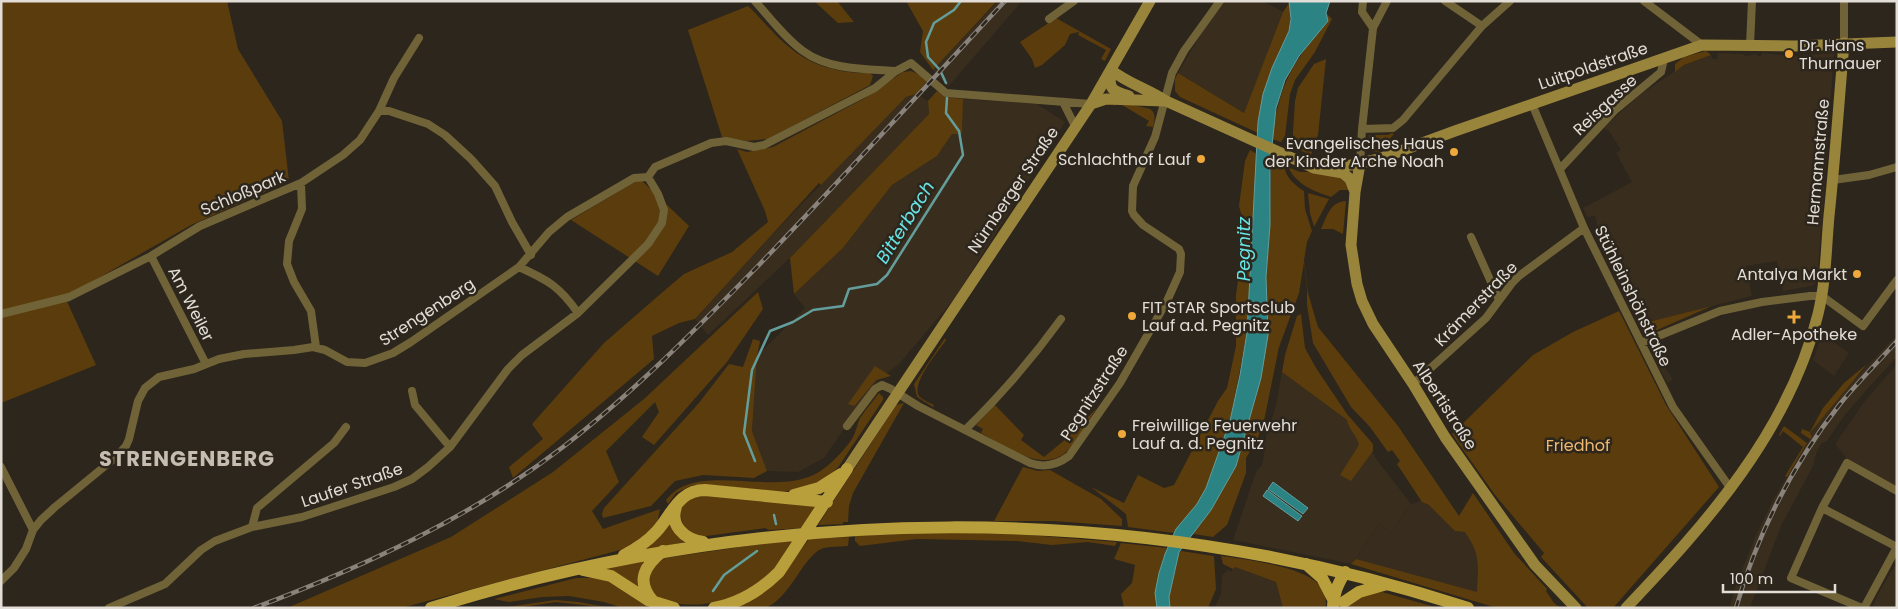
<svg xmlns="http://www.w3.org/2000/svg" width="1898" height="609" font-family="Poppins,sans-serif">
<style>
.commercial{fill:#372c1d}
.built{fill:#392d1e}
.green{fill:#5b3c0c}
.water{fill:#2c8384;stroke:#639e9d}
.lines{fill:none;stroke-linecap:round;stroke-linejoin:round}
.stream{stroke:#639e9d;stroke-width:2.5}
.street{stroke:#706338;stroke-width:8}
.secondary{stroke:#99843b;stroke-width:11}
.primary{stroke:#b99e3c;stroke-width:12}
.rail-casing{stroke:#89837b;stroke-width:4.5}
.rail{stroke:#2d261c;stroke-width:2.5;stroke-dasharray:8;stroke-linecap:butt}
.poi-dot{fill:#eea83c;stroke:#2d261c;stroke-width:2}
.labels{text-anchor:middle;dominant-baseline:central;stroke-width:5;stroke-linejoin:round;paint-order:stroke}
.poi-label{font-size:16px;fill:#e2ddd7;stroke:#2d261c;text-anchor:start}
.street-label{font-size:16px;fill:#e2ddd7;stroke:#2d261c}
.park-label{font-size:16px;fill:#eeb86e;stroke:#2d261c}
.water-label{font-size:18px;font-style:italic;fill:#67e4e6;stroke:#2d261c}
.district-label{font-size:21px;font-weight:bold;letter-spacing:1px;fill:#c6bcb0;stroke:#2d261c}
</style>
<rect width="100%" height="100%" fill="#2d261c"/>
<path class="commercial" d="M1822,334L1849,353L1834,376L1813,360Z
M1656,344L1663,359L1661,360L1673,380L1667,383L1649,347Z
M1897,364V487L1847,459L1835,444L1864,402Z
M1434,496L1501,557L1475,601L1418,582L1352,564L1379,524L1391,532L1411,504Z"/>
<path class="built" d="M998,1H1022L948,87L933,70Z
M1225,1H1263L1283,12L1244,113L1178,73L1210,19Z
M1718,53L1744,54L1745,56L1757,54V56H1761L1762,53L1792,56L1834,53L1817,282L1811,286L1783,291L1777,261L1746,266L1752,296L1640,324L1607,259L1595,216L1587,217L1583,208L1632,182L1616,153L1621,150L1609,131L1603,128L1641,94L1684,65L1711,55L1712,59H1717Z
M916,94L928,101L929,114L790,258L708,335L695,319L771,236L906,97Z
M963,99L1037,104L1065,122L955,298L899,364L878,380L824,458L798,472L767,471L752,431L757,356L805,308L794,294L843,248L892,185L937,156L952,134H962Z
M1897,335V357L1870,386L1844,416L1827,441L1822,443L1817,451L1813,466L1781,526L1750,608H1729L1736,585L1756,535L1773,500L1811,437L1810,433L1847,387Z
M1282,372L1347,420L1371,450L1377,460L1411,504L1391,532L1379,524L1352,564L1233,540L1256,472L1262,465L1264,456L1263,447L1276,405Z
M1897,562V608H1872L1879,592Z
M1235,567L1276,582L1283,608H1214L1221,594L1222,575L1228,570L1231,572Z"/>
<path class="green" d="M1,1H227L238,49L282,121L289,181L191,225L65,297L96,365L1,403Z
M814,1H837L854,22L838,23Z
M906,1H997L933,70L920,52L923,31Z
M1289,3C1294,34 1283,42 1272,69C1264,89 1259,111 1258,133L1180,97L1175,91V79L1178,73L1244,113L1283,12Z
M748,6C763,20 776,38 793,50C813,67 845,74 870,73L873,76L870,85L768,139L746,141L722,137L688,30Z
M1326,13L1332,19L1315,52L1295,80L1290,94L1285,136L1281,142L1272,139C1280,83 1291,64 1328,21Z
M1056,18L1111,49L1105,61L1101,59L1106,50L1078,35L1079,32L1070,34L1065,45L1042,65L1035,68L1032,59L1020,42Z
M1706,51L1711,55L1684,65L1675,72V64L1684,57Z
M1326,59L1318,135L1311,155L1292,147L1295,101L1298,88L1314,64Z
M911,71L920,75L927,81L916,94L906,97L821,185L819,183L695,319L679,323L652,336L654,359L513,478L509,467L543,439L532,424L604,343L665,290L684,274L732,252L768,222L765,211L737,149L747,152L773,147L865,98L903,72Z
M937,91L945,97L963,99L962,134H952L937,156L892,185L843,248L794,294L790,258L929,114L928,101Z
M1118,101L1150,109C1156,113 1155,120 1153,127L1146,126L1149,121L1117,102L1115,106L1109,102Z
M1392,133L1394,134L1387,142L1375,138V142L1380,143L1384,146L1379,152L1370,151L1368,144L1369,135H1388Z
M1250,150L1257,154L1247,333L1230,421L1206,488L1197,504L1176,529L1174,533L1128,527L1126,514L1091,487L1124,503L1138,475L1164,488L1174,485L1218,401L1227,388L1236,346V295L1241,258L1243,221L1239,206L1245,161Z
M1271,160L1284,166C1286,177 1294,185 1304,191L1305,209L1312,231L1307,242L1304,260L1308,293L1318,327L1398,426L1459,516L1473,493L1514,553L1547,589L1546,591L1554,603L1561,608H1497L1351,564L1356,559L1477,592C1478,565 1481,555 1465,532L1455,531L1429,505L1422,502L1397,464L1400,461L1392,450L1388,452L1370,427L1351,407L1313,343L1307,305V288L1304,262L1299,293L1279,347L1264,421L1257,440L1246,458V473L1227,525L1213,537L1193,534L1211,510L1236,466L1261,378L1267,335L1266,277L1270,225Z
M1288,167L1300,172H1315L1341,177L1346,180L1349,190H1340L1331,197C1313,191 1297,185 1288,167Z
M640,179L689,226L658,276L571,220Z
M1308,193L1329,199L1314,227L1310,213Z
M1346,201L1343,234L1333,229H1321C1327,216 1330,202 1346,201Z
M758,292L763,309L727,362L654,445L642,437L659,412L655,402L606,451L619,482L592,511L603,529L660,509L657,524L638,542L620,550L401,608H287L451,537L553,472L644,399Z
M1712,306L1657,330H1649L1640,324Z
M1619,311L1666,405L1719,487L1613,608H1588L1541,557L1544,553L1495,495L1452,434L1533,355L1573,332Z
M1301,314L1305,348L1316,368L1347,414L1373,444V451L1351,481L1340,475L1359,445C1357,435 1348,429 1347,420L1282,372L1285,355L1297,316Z
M945,338L946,340C939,351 909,385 920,397C923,400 930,403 934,405L933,407L917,397L914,384Z
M753,339L760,341L757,356L752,431L767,471L754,478L703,475L675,481L651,506L603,518L602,514L604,508L698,404L729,364L743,367Z
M1867,364L1810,433L1812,437L1810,439L1801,433L1802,429L1810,432L1823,408L1844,383Z
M875,366L891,376L876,380L857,403L854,406L848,404Z
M879,393L883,397V400L839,466L827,479L800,489L783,492L713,485H693L676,493L668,504L666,500C697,459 775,499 819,472C831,464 844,451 852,439C856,433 857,424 860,418C866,409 873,401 879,393Z
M904,403L853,493L849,506L848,522H843V524L818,525L896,405Z
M995,405L1024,435L1021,440L1044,457L1067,438L1097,408C1089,419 1075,444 1066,452C1042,474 1003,445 981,433L983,429L976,425Z
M1784,426L1807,443L1787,477L1785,476L1803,447L1783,431L1780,436L1779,435Z
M1023,467L1038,471L1050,470L1101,499L1122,519V526L1053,521H994Z
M706,495L818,504L803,528L769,530L765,528L699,537L686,533C676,505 677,502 706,495Z
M668,519L685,542L641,551Z
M933,532L1005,533L1117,542L1115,546L1088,542L1052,545L1017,541L917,539L860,546L855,541V536Z
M849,537L848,546C840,547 828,546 821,549C802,558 787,604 763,608C754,609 742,608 732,608L782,576L809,539Z
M795,539C787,552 779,566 767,576C742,598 707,609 674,603C669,603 663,602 659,599C655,597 652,591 649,588V570L665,558Z
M1121,543L1167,548C1159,568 1154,586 1157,608H1124L1121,594L1132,583L1135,565L1114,559Z
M1181,551L1214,556L1216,589L1208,608H1170L1169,597L1179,552Z
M1221,556C1245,559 1306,567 1320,586C1326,593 1326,599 1326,608H1283L1276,582L1235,567L1233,569L1223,564Z
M643,561L642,591L604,568Z
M576,578H596L609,580L654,608H623L604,602L569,596L542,597L509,602L494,599Z
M1382,592L1438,608H1345L1358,595Z
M555,600L579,602L610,608L556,602L516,608H501Z"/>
<path class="water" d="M1289,1H1330L1326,13L1328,21L1299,56L1285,80L1276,108L1270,164V225L1266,277L1268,335L1261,378L1236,466L1211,510L1179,552L1169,597L1170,608H1157L1155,593L1159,573L1165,554L1176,529L1197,504L1206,488L1230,421L1240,375L1247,333L1258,122L1263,94L1272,68L1289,31L1291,19Z
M1273,482L1308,508L1303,514L1268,489Z
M1267,490L1302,516L1298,521L1263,496Z"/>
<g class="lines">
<path class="stream" d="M946,83L940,70L928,57L926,42L934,23L954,10L961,1
M755,461L744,433L752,370L770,331L793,322L813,310L843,306L849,289L877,284L887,275L963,155L959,131L946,113L947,98
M774,515L776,524
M713,591L724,575L757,551"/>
<path class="street" d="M755,1C770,18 785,38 803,51C829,70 865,69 896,71
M1363,1L1362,12L1373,28
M1445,1L1482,26
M1644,1L1702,45
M1844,1V43
M1049,19L1074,1
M1750,45L1752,1
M1063,102L1075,126
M1532,104L1584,228L1673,407L1731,489
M379,111H389L428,124L445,135L471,159L495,186L512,222L531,255
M1362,129L1393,128L1403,120L1482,26L1510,1
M1360,164L1362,129L1373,28L1387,1
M1560,169L1614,111L1661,72L1664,59
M1833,180L1869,175L1897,167
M301,183L302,209L289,241L287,264L294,282L311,311L316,347
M1471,237L1499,300
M151,256L206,364
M519,267C548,280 560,287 578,313
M1,314L69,297L151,256L200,226L301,183L343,155L360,140L379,111L394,78L419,38
M1641,343L1720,311L1762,302L1810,296H1822L1863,326L1897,280
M1413,384L1486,318L1512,283L1519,276L1584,228
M412,391L415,405L450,447
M847,426L875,389L882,385L891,389L918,406L1030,463C1044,468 1057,465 1069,456L1120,383L1167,301L1180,272L1181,254L1179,249L1143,225L1134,215L1132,211L1133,186L1155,137L1172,73L1184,51L1220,1
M965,430C1000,396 1032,359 1061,319
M1,467L33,530
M1822,508L1897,547
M252,527L257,508L334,443L346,427
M1,581L14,568L26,549L33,530L41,520L55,507L116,457L126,446L129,439L138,401L145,388L159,377L194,369L219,359L244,354L294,350L313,347L325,350L347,362L365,363L393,353L411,342L519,267L549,232L567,217L634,178L648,177L655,167L711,143L726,141L754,147L764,145L875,88L896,71L911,63L946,93L1091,104
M109,608L165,584L201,550L215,541L252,527L302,517L394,487L412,479L428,467L450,447L508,369L522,355L578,313L648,244L662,223L664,210L658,194L648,177
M1862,608L1791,578L1822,508L1847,463L1897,491
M1864,608L1897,547"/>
<path class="secondary" d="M1111,70C1127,83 1148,89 1166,101L1314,168L1343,173L1350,179L1355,192
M1111,72C1108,90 1113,91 1129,96
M1091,104L1106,99L1164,101
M1360,164L1355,192L1351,245L1357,284L1362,301L1373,324L1413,384L1445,437L1535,565L1576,608
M1309,165L1326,167L1351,165L1379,159L1455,131L1702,45L1795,46L1897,42
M847,469L1091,104L1150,1
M1626,608C1707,523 1789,431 1818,314C1826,282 1826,249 1829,216C1835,159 1839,101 1844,43"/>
<path class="primary" d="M794,495L819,488L841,474
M677,504C668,525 684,539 703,542
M624,555C636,549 647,542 656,532C672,515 678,490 705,490L827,502
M1306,564L1322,578L1333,599
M583,570L611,576L648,600L674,608
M653,601C635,581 645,565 663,551
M1344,602L1359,592L1387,584
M431,608C767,503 1132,498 1468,608
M714,608C740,603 761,590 779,572L847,469
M1333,608C1333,594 1338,584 1345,572"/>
<g class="rail-casing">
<path id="rail" d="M254,608C363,567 470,518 563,447C633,393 695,330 757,267C841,180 922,90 1005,1
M1736,608C1757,535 1793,464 1840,404C1858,382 1878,362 1897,341"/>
</g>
<use href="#rail" class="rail"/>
</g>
<g class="poi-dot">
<circle cx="1789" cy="54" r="5"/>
<circle cx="1454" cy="152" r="5"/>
<circle cx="1201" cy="159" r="5"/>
<circle cx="1857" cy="274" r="5"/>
<circle cx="1132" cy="316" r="5"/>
<path d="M1791.5 309.5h5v5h5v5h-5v5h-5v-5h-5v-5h5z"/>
<circle cx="1122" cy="434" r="5"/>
</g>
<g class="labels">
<g class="poi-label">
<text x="1799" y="45">Dr. Hans<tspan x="1799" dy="18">Thurnauer</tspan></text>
<text x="1444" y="143" text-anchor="end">Evangelisches Haus<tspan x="1444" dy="18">der Kinder Arche Noah</tspan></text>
<text x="1191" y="159" text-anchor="end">Schlachthof Lauf</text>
<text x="1847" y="274" text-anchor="end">Antalya Markt</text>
<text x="1142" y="307">FIT STAR Sportsclub<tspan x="1142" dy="18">Lauf a.d. Pegnitz</tspan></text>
<text x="1794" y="334" text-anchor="middle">Adler-Apotheke</text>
<text x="1132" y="425">Freiwillige Feuerwehr<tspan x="1132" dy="18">Lauf a. d. Pegnitz</tspan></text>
</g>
<g class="street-label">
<text transform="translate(1593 66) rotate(-19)">Luitpoldstraße</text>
<text transform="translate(1605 105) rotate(-43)">Reisgasse</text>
<text transform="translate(1818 162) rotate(-85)">Hermannstraße</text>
<text transform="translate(1013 190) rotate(-56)">Nürnberger Straße</text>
<text transform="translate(243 193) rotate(-23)">Schloßpark</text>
<text transform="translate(1633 296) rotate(64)">Stühleinshöhstraße</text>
<text transform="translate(191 304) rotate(63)">Am Weiler</text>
<text transform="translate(1476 304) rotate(-46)">Krämerstraße</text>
<text transform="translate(427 312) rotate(-33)">Strengenberg</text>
<text transform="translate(1094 393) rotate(-57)">Pegnitzstraße</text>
<text transform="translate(1445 405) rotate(57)">Albertistraße</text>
<text transform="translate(352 485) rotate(-19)">Laufer Straße</text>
</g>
<g class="park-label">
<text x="1578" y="445">Friedhof</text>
</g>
<g class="water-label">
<text transform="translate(905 222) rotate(-58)">Bitterbach</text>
<text transform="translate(1243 249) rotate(-90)">Pegnitz</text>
</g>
<g class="district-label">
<text x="187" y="458">STRENGENBERG</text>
</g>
</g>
<rect width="1898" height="609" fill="none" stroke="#e2ddd7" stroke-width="5"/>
<path d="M1723 584v8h112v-8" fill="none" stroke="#e2ddd7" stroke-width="2.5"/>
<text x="1730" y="584" font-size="15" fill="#e2ddd7" stroke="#2d261c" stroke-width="4" paint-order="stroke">100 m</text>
</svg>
